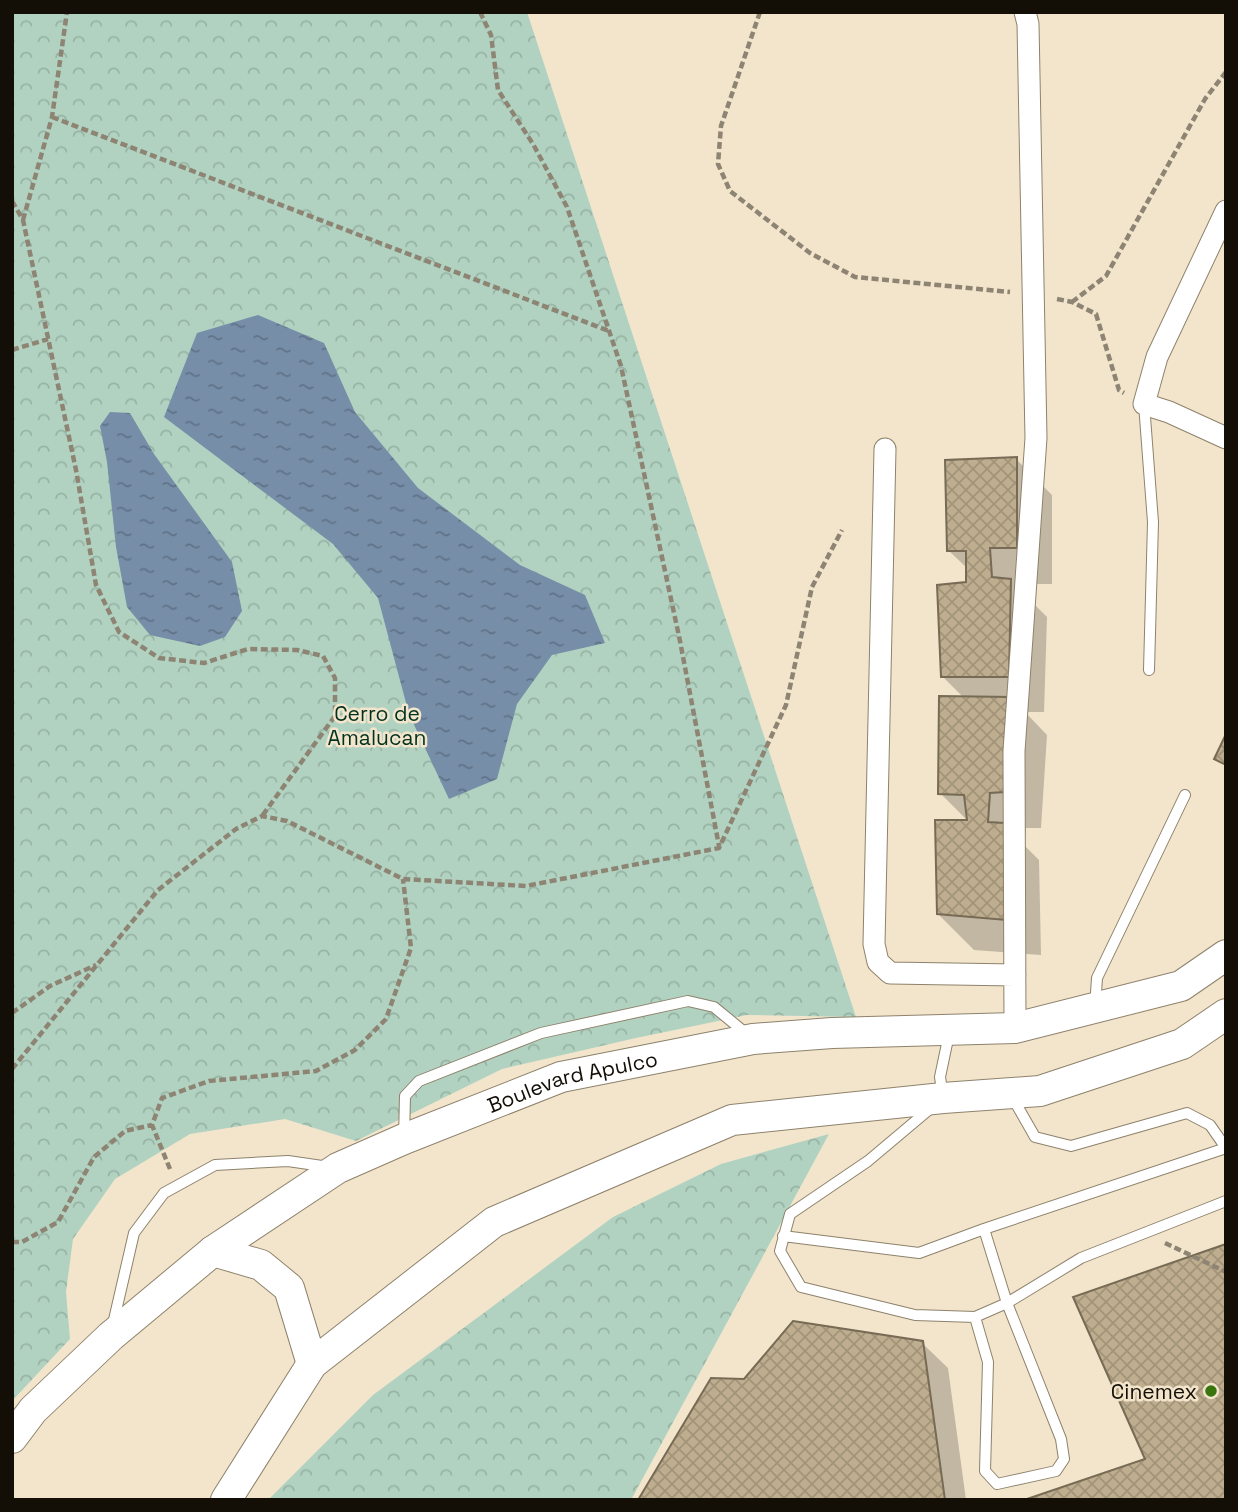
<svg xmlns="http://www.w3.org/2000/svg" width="1238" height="1512" font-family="'Space Grotesk',sans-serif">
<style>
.park{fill:url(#park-crowns)}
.water{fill:url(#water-ripples)}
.shadow{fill:#0003}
.building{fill:url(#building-cross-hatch);stroke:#776b55;stroke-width:2}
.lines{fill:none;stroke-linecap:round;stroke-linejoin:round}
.lane-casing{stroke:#8e826c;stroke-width:12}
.street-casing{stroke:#8e826c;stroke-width:23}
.secondary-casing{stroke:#8e826c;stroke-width:32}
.path{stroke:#8e8473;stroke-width:4.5;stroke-dasharray:7 3.5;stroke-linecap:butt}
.lane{stroke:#fff;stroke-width:10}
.street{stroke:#fff;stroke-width:21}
.secondary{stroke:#fff;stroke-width:30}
.poi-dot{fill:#38750e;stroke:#f2e5cc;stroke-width:2.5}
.labels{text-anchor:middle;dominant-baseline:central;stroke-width:5;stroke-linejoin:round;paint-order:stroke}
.park-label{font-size:21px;fill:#003220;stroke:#f2e5cc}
.street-label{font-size:21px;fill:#130e06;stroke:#f2e5cc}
.poi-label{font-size:21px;fill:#130e06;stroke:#f2e5cc;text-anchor:end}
</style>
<defs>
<pattern id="park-crowns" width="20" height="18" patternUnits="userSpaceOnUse" patternTransform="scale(1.75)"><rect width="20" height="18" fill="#b1d2c1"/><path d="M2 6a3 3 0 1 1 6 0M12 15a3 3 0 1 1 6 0" fill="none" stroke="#97b3a4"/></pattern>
<pattern id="water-ripples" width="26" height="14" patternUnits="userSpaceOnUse" patternTransform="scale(1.75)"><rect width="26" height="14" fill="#768ea8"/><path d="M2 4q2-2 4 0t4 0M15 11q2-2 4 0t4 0" fill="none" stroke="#607287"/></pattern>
<pattern id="building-cross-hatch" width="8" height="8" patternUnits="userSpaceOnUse" patternTransform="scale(1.75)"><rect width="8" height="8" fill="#bead8e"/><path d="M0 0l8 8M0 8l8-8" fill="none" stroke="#a29479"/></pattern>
</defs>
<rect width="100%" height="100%" fill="#f2e5cc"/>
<path class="park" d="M12,12H527L856,1017L747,1015L636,1038L502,1069L356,1141L285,1119L190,1134L115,1179L73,1239L66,1292L70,1339L12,1401Z
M829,1134L631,1500H268L373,1395L613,1217L721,1164Z"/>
<path class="water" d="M258,315L324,343L355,412L418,488L520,565L585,595L605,643L552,655L517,704L497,779L449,799L409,714L378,598L333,544L164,417L197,333Z
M110,412L130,413L154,454L232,562L242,611L225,637L200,646L150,635L127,607L116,547L107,462L100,426Z"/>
<path class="shadow" d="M1016,459L1052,495V584H1025L1026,596L1047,617L1044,712H1025L1047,735L1041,828H1026L1024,845L1039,860L1041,955L974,950L938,914L968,821L940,793L964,698L942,676L968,583V569L948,550Z
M922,1343L948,1368L966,1500H640L744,1381Z"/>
<path class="building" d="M1017,457V548H990L992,577L1011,579L1009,677H941L937,585L966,582V551H947L945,460Z
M939,696L1012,697L1005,792L990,793L988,822L1004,823L1006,920L937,914L935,820H967L964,795L938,794Z
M1226,734V765L1214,759Z
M1226,1244V1500H1024L1145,1459L1073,1297Z
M793,1321L923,1341L945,1500H638L711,1378L744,1379Z"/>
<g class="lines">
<g class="lane-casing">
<path id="lane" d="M1144,404L1153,522L1149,670
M1100,1004L1096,993L1097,978L1185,795
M1011,1095L1035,1137L1071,1146L1187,1113L1210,1125L1226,1148
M943,1097L940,1077L949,1034
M931,1108L868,1161L790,1214L780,1251L801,1287L915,1315L975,1317L988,1362L985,1471L997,1484L1056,1471L1064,1459L1061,1439L1007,1303L1081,1258L1226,1201
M404,1138L405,1096L419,1081L541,1033L688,1001L714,1007L748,1035
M783,1236L919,1253L984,1229L1226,1148
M975,1317L1007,1303L984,1229
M113,1324L134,1233L164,1193L215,1165L288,1161L329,1167"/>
</g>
<g class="street-casing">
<path id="street" d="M1226,211L1157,357L1144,404L1169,412L1226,438
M885,449L874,944L878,962L890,973L1015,975
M1015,1028L1014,751L1036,438L1028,24L1025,12"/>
</g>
<g class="secondary-casing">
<g id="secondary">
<path d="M213,1251L261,1265L289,1288L312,1364"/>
<path id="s1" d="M12,1438L33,1410L111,1336L213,1251L338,1168L404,1139L561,1077L753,1039L832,1033L1015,1028L1181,986L1226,955"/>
<path d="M226,1500L312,1364L494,1222L732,1120L943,1098L1040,1091L1182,1044L1226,1014"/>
</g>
</g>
<path class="path" d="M480,12L491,35L498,90L533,144L567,207L621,366L680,641L719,846
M760,12L721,126L718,164L730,191L810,253L855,277L1010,292
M52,117L609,331
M12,201L23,220L76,470L96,585L119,632L159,658L204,663L248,649L297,650L323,656L335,678V716L262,816
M23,220L52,117L67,12
M1057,299L1072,302L1096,314L1119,390L1124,393
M1072,302L1106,276L1205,99L1226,72
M12,350L48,339
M12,1013L50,986L96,965
M12,1069L158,890L236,829L262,816L287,821L403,879L526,886L719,848L786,705L812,587L842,530
M170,1169L152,1125L162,1098L209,1081L316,1071L355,1050L386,1019L411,948L403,879
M12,1242H22L58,1222L94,1157L125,1131L152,1125
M1165,1243L1226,1272"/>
<use href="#lane" class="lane"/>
<use href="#street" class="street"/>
<use href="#secondary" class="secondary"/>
</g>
<circle class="poi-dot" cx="1211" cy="1391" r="7"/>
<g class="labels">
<g class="park-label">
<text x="377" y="713">Cerro de<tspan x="377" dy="24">Amalucan</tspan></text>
</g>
<g class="street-label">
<text stroke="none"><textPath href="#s1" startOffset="676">Boulevard Apulco</textPath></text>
</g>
<g class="poi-label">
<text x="1197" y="1391">Cinemex</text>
</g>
</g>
<rect width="1238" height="1512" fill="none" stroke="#130e06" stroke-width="28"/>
</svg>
